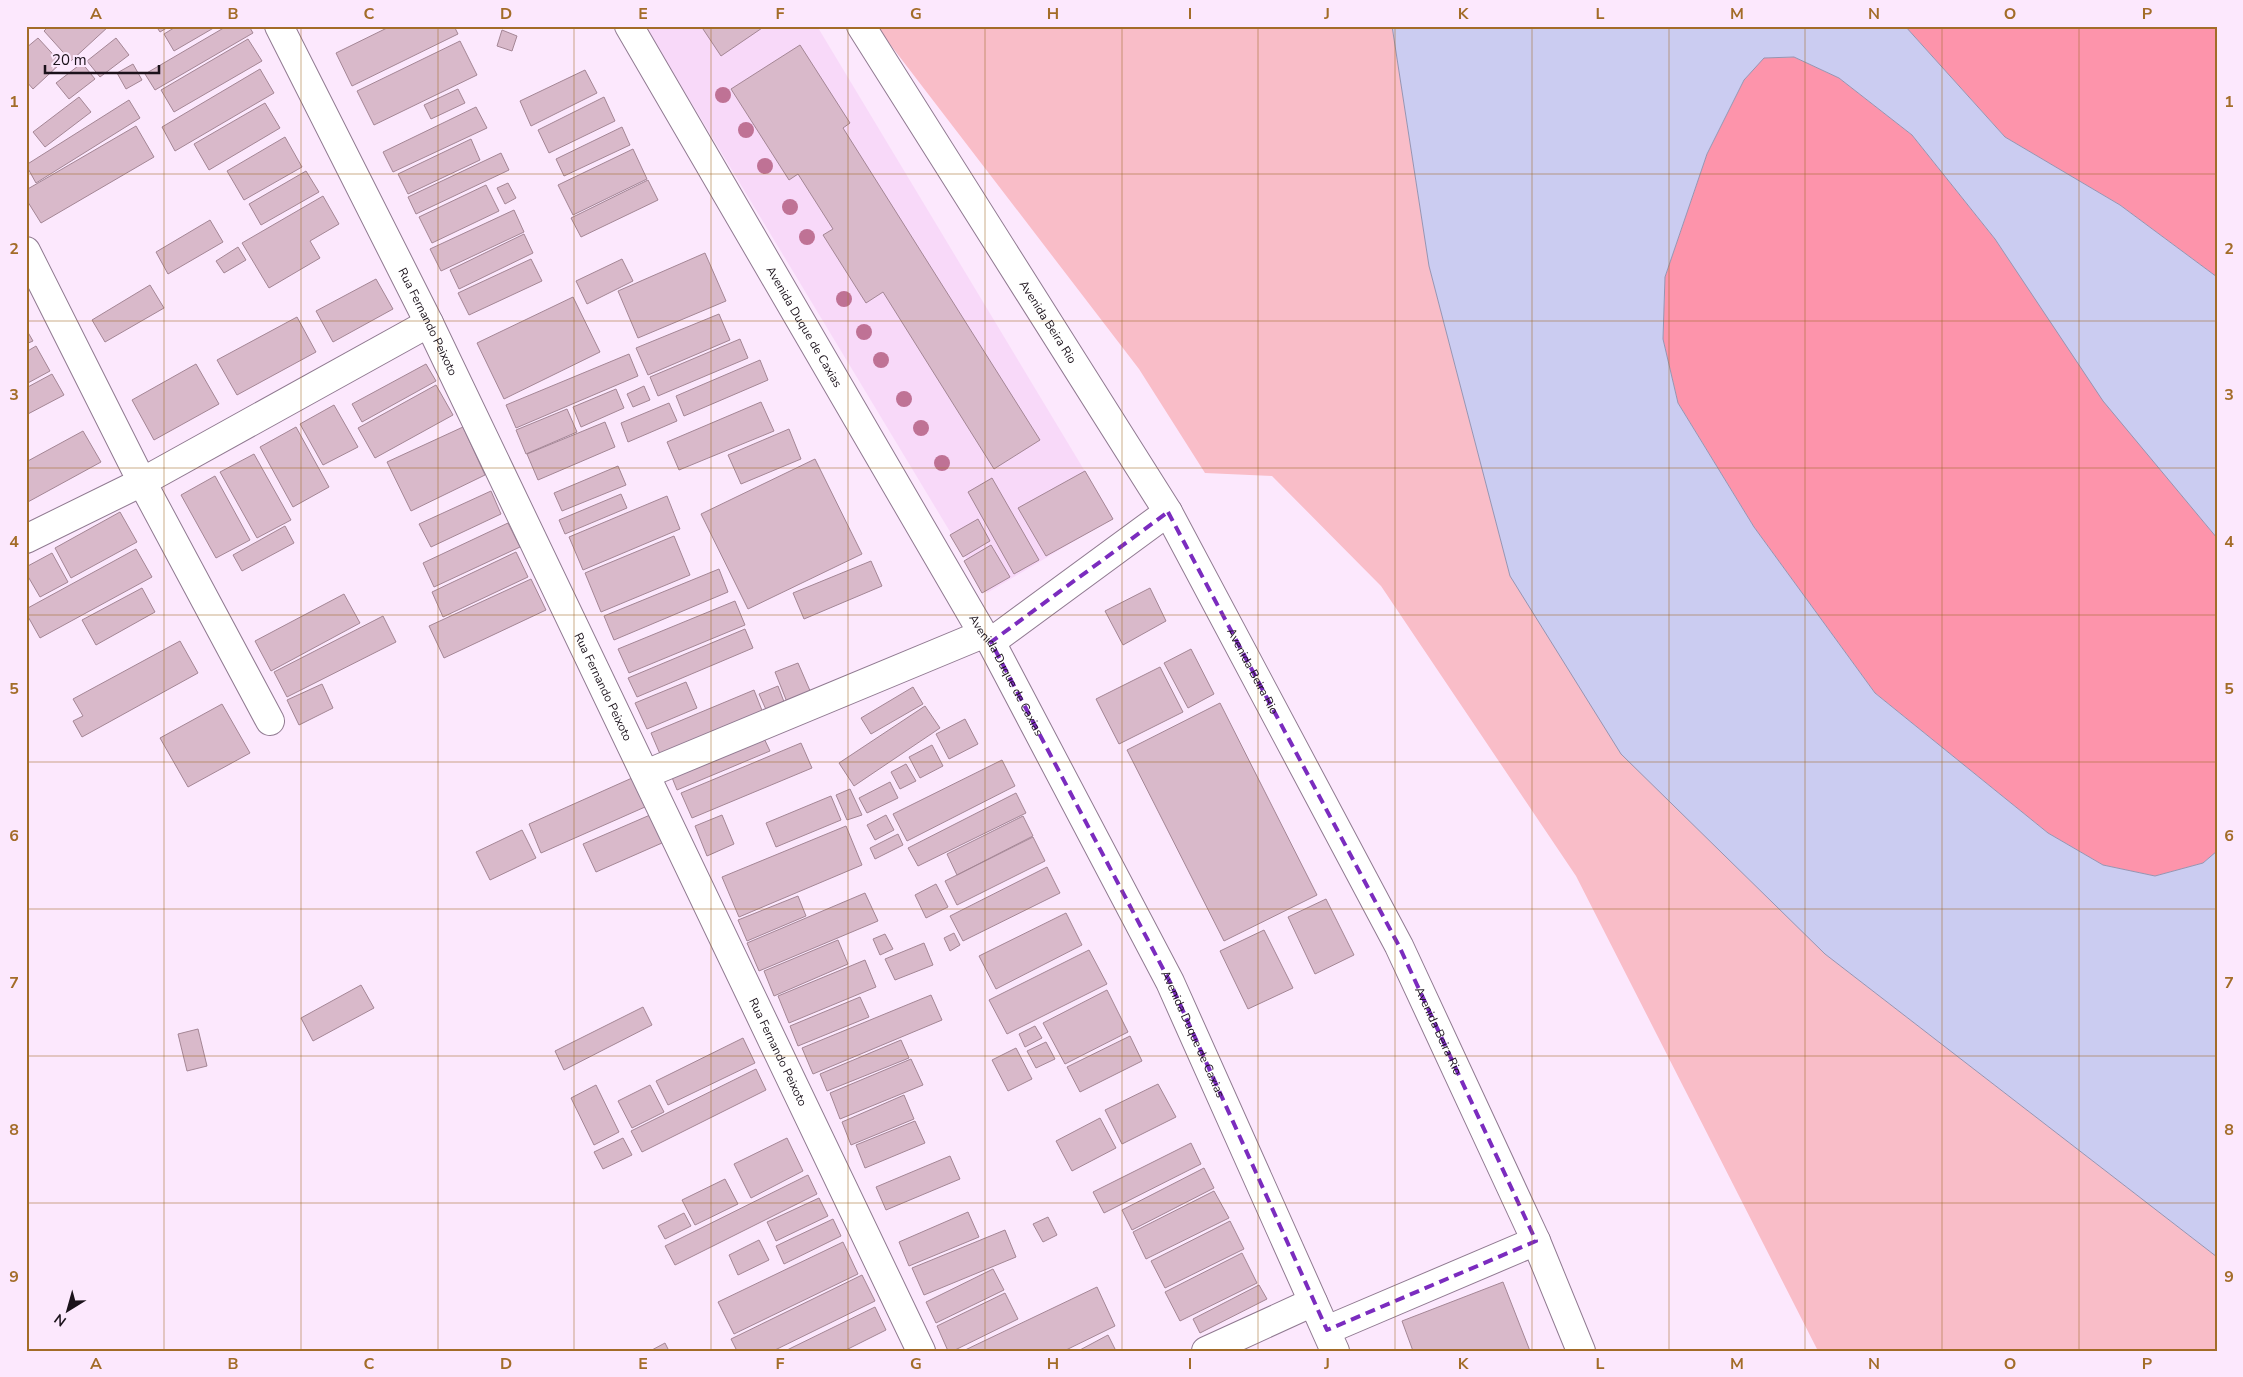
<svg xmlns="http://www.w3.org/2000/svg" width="2243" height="1377" font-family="'Nunito Sans',sans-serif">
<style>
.built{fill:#f8d9f9}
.green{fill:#f9bdc8}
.forest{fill:#fd94ab}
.water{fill:#cbccf1;stroke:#9694b1}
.building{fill:#d9b9ca;stroke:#a48695}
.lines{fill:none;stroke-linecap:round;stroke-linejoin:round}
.minor-casing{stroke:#907a91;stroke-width:30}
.major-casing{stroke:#907a91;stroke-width:30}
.minor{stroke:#fff;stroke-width:28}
.major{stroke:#fff;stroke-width:28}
.tree{fill:#bf7295}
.marked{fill:none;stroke:#7b2cbf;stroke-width:4;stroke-dasharray:10 6;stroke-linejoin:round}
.grid{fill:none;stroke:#a36c28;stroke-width:1;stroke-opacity:0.55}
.labels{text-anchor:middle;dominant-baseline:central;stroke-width:4;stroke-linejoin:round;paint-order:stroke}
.street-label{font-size:12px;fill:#1b121b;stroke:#fce8fd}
.neatline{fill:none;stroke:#a36c28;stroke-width:2}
.grid-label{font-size:16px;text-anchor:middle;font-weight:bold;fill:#a36c28}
</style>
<rect width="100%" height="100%" fill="#fce8fd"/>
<path class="built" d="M645,26H817L1113,518L987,593Z"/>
<path class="green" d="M876,26H1392L1429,266L1510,576L1825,954L2217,1257V1351H1818L1576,876L1381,586L1272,476L1205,473L1139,369Z"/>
<path class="forest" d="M1905,26H2217V277L2120,205L2005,137Z
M1794,57L1839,78L1912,135L1995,239L2104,401L2217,538V851L2203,863L2155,876L2103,865L2048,833L1875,693L1754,527L1678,403L1663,339L1665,277L1707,154L1744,80L1763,58Z"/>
<path class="water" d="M1392,26H1905L2005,137L2120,205L2217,277V538L2103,401L1995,239L1912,135L1839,78L1794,57L1764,58L1744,80L1707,154L1665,277L1663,339L1678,403L1754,527L1875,693L2048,833L2103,865L2155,876L2203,863L2217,851V1257L1825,954L1621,754L1510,576L1429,266Z"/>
<path class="building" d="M49,26H109L71,61L44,31Z
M156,26H170L160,32Z
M177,26H217L174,51L164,34Z
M227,26H249L253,33L155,90L145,74Z
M391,26H454L458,34L352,86L336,53Z
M701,26H765L721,56Z
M502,30L517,36L512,51L497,46Z
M38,38L61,63L33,89L26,81V48Z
M116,38L129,55L100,77L87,61Z
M248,39L262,61L174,112L161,90Z
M460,41L477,75L374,125L357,91Z
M800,45L850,123L843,128L1040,440L994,469L883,292L866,303L823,235L833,229L798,174L789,180L731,89Z
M82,63L95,79L69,99L56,83Z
M133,64L142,80L126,89L117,73Z
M260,69L274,93L175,151L162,127Z
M585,70L597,93L531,126L520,101Z
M458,89L465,103L431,119L424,105Z
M79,97L91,112L45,147L33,132Z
M604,97L615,121L549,153L538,130Z
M129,100L140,118L36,183L26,165Z
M265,103L280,128L209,170L194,144Z
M476,107L487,128L393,172L383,152Z
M136,126L154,157L41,223L26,199V190Z
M622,127L630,145L564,176L556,159Z
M285,137L302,167L244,200L227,171Z
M471,139L480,160L408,194L398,174Z
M633,149L647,179L573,215L558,185Z
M501,153L509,170L416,214L408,197Z
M306,171L319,192L261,225L249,204Z
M648,180L658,200L581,237L571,218Z
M508,183L516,198L505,204L497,188Z
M486,185L499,211L432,243L419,217Z
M323,196L339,224L310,241L320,258L269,288L242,243Z
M514,210L524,232L441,271L430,249Z
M210,220L223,242L168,274L156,252Z
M524,234L533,253L459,289L450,270Z
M238,247L246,260L224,273L216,261Z
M705,253L726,301L638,338L618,291Z
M531,259L542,281L469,315L458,293Z
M622,259L633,281L587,304L576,281Z
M376,279L393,309L333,342L316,311Z
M150,285L164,308L105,342L92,320Z
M573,297L600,352L504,399L477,343Z
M719,314L730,340L648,375L636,348Z
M297,317L316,352L237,395L217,360Z
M26,329L33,341L26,344Z
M740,339L748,358L658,396L650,377Z
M36,346L50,371L26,384V352Z
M629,354L638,376L516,428L506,405Z
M760,360L768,380L684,416L676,396Z
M196,364L219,404L154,440L132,400Z
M426,364L436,381L362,422L352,404Z
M52,374L64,395L26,415V388Z
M436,385L453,415L375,458L358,428Z
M644,386L650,400L633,407L627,394Z
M616,389L624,408L581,427L573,407Z
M761,402L774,431L679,470L667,442Z
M669,403L677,421L628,442L621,423Z
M334,405L358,447L323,465L300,424Z
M567,409L577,432L526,454L516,430Z
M605,422L615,447L538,480L527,454Z
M296,427L329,487L293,507L260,447Z
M463,427L485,475L411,511L387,462Z
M789,429L801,459L741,484L728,455Z
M83,431L101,462L26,503V462Z
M254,454L291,520L257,538L220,472Z
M815,459L862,554L748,609L701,514Z
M618,466L626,485L562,511L554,493Z
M1085,471L1113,519L1046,556L1018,508Z
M215,476L250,540L216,558L181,495Z
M992,478L1039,560L1014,574L968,492Z
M491,491L501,514L431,547L419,524Z
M621,494L627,508L565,534L559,520Z
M667,496L680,529L583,570L569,537Z
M120,512L137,542L71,578L55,548Z
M978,519L990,541L963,557L950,535Z
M508,523L520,547L434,587L423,563Z
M285,526L294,543L242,571L233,555Z
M674,536L690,575L601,612L585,573Z
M991,545L1010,577L982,593L964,561Z
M136,549L152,577L40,638L26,613V609Z
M516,552L528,577L443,617L432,592Z
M52,553L68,582L40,597L26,573V567Z
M871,561L882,586L804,619L793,593Z
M719,569L728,592L614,640L604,616Z
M531,579L546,610L444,658L429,626Z
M142,588L155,612L96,645L82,620Z
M1150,588L1166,621L1123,645L1105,611Z
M344,594L360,623L271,671L255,641Z
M735,601L745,625L629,673L618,649Z
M383,616L396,642L287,697L274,672Z
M745,629L753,648L637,697L628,678Z
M180,641L198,673L82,737L73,721L83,716L73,699Z
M1191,649L1214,694L1188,708L1164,663Z
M798,663L811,693L787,702L775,672Z
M1160,667L1183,712L1119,744L1096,699Z
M686,682L697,708L647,729L635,703Z
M322,684L333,708L299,725L287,700Z
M778,686L786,707L768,714L759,694Z
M913,687L923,704L871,734L861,718Z
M754,690L765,718L663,761L651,733Z
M1220,703L1317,895L1224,941L1127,750Z
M222,704L250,753L188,787L160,738Z
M925,706L940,728L854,786L839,763Z
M965,719L978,744L949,759L936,734Z
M761,732L770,751L677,790L669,770Z
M801,743L812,768L692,818L681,793Z
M932,745L943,766L920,778L909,757Z
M1002,760L1015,786L907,841L893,814Z
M906,764L916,781L900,789L891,772Z
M632,778L645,807L541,853L529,824Z
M890,782L898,798L867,813L859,798Z
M850,789L862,815L847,820L836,795Z
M1016,793L1026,813L918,866L908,848Z
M831,796L841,820L776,847L766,823Z
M650,815L662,843L596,872L583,844Z
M722,815L734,844L707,856L695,826Z
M886,815L894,830L875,840L867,825Z
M1023,816L1033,836L957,875L947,854Z
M846,826L862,865L739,917L722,877Z
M522,830L536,858L490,880L476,852Z
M898,834L903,845L875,859L870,848Z
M1033,837L1045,861L957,905L945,881Z
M1047,867L1060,893L963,941L950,916Z
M936,884L948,907L926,918L915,895Z
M865,893L878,921L759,971L747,943Z
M798,896L806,916L747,941L738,920Z
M1326,899L1354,955L1315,974L1288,917Z
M1066,913L1082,945L996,989L979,956Z
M1264,930L1293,988L1248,1009L1220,951Z
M954,933L960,945L950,951L944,938Z
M885,934L893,949L880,955L873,939Z
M838,940L848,964L774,996L764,971Z
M924,943L933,965L895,980L885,959Z
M1089,950L1107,984L1007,1034L989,1000Z
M865,960L876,987L789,1023L778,996Z
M361,985L374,1008L313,1041L301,1018Z
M1107,990L1128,1032L1065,1064L1043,1023Z
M931,995L942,1020L813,1074L802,1048Z
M860,997L869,1017L798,1046L790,1026Z
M643,1007L652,1025L564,1070L555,1051Z
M1035,1026L1042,1038L1025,1047L1019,1034Z
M198,1029L207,1066L187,1071L178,1034Z
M1130,1036L1142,1061L1080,1092L1067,1067Z
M743,1038L755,1063L668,1105L656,1081Z
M901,1040L909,1058L827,1091L820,1074Z
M1046,1042L1055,1059L1036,1068L1027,1051Z
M1016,1048L1032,1079L1008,1091L992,1060Z
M911,1059L923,1085L840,1119L830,1093Z
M756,1069L766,1090L642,1152L631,1131Z
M1158,1084L1176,1117L1122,1144L1105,1110Z
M596,1085L619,1132L594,1145L571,1098Z
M650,1085L664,1112L632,1128L618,1101Z
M904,1095L914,1119L851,1145L842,1122Z
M1100,1118L1116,1148L1072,1171L1056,1141Z
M915,1121L925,1143L865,1168L856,1145Z
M623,1138L632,1155L603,1169L594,1152Z
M787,1138L803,1171L751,1198L734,1164Z
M1191,1143L1201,1164L1104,1213L1093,1192Z
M950,1156L960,1179L886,1210L876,1187Z
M1204,1168L1214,1188L1132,1230L1122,1210Z
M808,1175L817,1194L675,1265L665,1246Z
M725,1179L738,1204L695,1225L682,1200Z
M1214,1191L1229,1218L1146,1259L1133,1232Z
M819,1198L828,1216L776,1241L767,1222Z
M968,1212L979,1237L909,1266L899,1242Z
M684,1213L691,1226L665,1239L658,1226Z
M1048,1217L1057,1235L1043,1242L1033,1224Z
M833,1219L841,1236L784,1264L776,1246Z
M1230,1221L1244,1249L1165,1288L1151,1261Z
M1005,1230L1016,1257L924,1295L912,1268Z
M759,1240L769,1260L738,1275L729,1255Z
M843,1242L858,1274L734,1334L718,1302Z
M1242,1253L1257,1283L1180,1321L1165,1292Z
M993,1269L1004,1290L936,1323L926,1302Z
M862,1275L875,1301L773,1351H737L731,1339Z
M1503,1282L1530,1351H1413L1402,1321Z
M1259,1285L1267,1299L1200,1333L1193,1319Z
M1097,1287L1115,1326L1064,1351H963Z
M1005,1293L1018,1319L953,1351H948L937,1326Z
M875,1307L886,1330L844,1351H785Z
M1108,1335L1116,1351H1078Z
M665,1343L669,1351H650Z"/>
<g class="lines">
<g class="minor-casing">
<g id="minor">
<path id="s1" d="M279,26L429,323L921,1351"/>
<path d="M26,251L142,482L270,721"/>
<path d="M26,539L142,482L429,323"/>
<path d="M646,774L983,634"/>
<path d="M1206,1351L1313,1302"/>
</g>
</g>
<g class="major-casing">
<g id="major">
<path id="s2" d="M629,26L983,634L991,642L1170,982L1335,1351"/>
<path id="s3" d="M861,26L1168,512L1399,946L1536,1241L1581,1351"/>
<path d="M991,642L1168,512"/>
<path d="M1327,1330L1536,1241"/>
</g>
</g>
<use href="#minor" class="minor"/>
<use href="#major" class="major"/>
</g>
<g class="tree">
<circle cx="723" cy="95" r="8"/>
<circle cx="746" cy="130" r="8"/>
<circle cx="765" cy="166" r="8"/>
<circle cx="790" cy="207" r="8"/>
<circle cx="807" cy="237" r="8"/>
<circle cx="844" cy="299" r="8"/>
<circle cx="864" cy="332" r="8"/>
<circle cx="881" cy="360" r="8"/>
<circle cx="904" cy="399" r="8"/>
<circle cx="921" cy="428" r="8"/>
<circle cx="942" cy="463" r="8"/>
</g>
<path class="marked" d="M1168,512L1399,946L1536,1241L1327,1330L1170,982L991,642Z"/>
<path class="grid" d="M164,26V1351M301,26V1351M438,26V1351M574,26V1351M711,26V1351M848,26V1351M985,26V1351M1122,26V1351M1258,26V1351M1395,26V1351M1532,26V1351M1669,26V1351M1805,26V1351M1942,26V1351M2079,26V1351M26,174H2217M26,321H2217M26,468H2217M26,615H2217M26,762H2217M26,909H2217M26,1056H2217M26,1203H2217"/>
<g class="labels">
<g class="street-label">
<text stroke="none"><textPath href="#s1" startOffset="331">Rua Fernando Peixoto</textPath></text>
<text stroke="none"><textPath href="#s3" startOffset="350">Avenida Beira Rio</textPath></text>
<text stroke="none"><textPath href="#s2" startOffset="348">Avenida Duque de Caxias</textPath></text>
<text stroke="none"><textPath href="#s3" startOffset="755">Avenida Beira Rio</textPath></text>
<text stroke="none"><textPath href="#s2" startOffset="751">Avenida Duque de Caxias</textPath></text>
<text stroke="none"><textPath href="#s1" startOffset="736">Rua Fernando Peixoto</textPath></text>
<text stroke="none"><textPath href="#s3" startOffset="1160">Avenida Beira Rio</textPath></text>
<text stroke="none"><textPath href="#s2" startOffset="1156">Avenida Duque de Caxias</textPath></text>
<text stroke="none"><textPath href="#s1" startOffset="1141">Rua Fernando Peixoto</textPath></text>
</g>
</g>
<rect width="2243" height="1377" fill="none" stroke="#fce8fd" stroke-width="55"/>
<g transform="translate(68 1310) rotate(217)" stroke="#fce8fd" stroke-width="4" paint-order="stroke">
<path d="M0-4L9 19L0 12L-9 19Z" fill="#1b121b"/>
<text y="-8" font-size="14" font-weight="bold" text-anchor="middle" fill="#1b121b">N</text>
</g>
<path d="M45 65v8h114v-8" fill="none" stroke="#1b121b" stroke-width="2.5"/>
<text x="52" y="65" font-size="15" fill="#1b121b" stroke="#fce8fd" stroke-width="4" paint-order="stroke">20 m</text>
<rect x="28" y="28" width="2188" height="1322" class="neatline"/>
<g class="grid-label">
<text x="96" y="19">A</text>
<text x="233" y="19">B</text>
<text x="369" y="19">C</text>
<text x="506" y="19">D</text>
<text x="643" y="19">E</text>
<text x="780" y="19">F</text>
<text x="916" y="19">G</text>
<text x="1053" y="19">H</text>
<text x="1190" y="19">I</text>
<text x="1327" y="19">J</text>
<text x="1463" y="19">K</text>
<text x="1600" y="19">L</text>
<text x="1737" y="19">M</text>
<text x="1874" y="19">N</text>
<text x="2010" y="19">O</text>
<text x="2147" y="19">P</text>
<text x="14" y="107">1</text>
<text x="2229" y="107">1</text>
<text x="14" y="254">2</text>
<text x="2229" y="254">2</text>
<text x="14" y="400">3</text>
<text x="2229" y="400">3</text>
<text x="14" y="547">4</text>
<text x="2229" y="547">4</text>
<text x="14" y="694">5</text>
<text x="2229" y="694">5</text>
<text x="14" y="841">6</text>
<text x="2229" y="841">6</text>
<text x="14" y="988">7</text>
<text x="2229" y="988">7</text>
<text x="14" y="1135">8</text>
<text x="2229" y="1135">8</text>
<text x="14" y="1282">9</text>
<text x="2229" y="1282">9</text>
<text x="96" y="1369">A</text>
<text x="233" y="1369">B</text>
<text x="369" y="1369">C</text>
<text x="506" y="1369">D</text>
<text x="643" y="1369">E</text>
<text x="780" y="1369">F</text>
<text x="916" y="1369">G</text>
<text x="1053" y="1369">H</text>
<text x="1190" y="1369">I</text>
<text x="1327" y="1369">J</text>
<text x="1463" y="1369">K</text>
<text x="1600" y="1369">L</text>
<text x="1737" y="1369">M</text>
<text x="1874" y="1369">N</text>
<text x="2010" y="1369">O</text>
<text x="2147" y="1369">P</text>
</g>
</svg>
